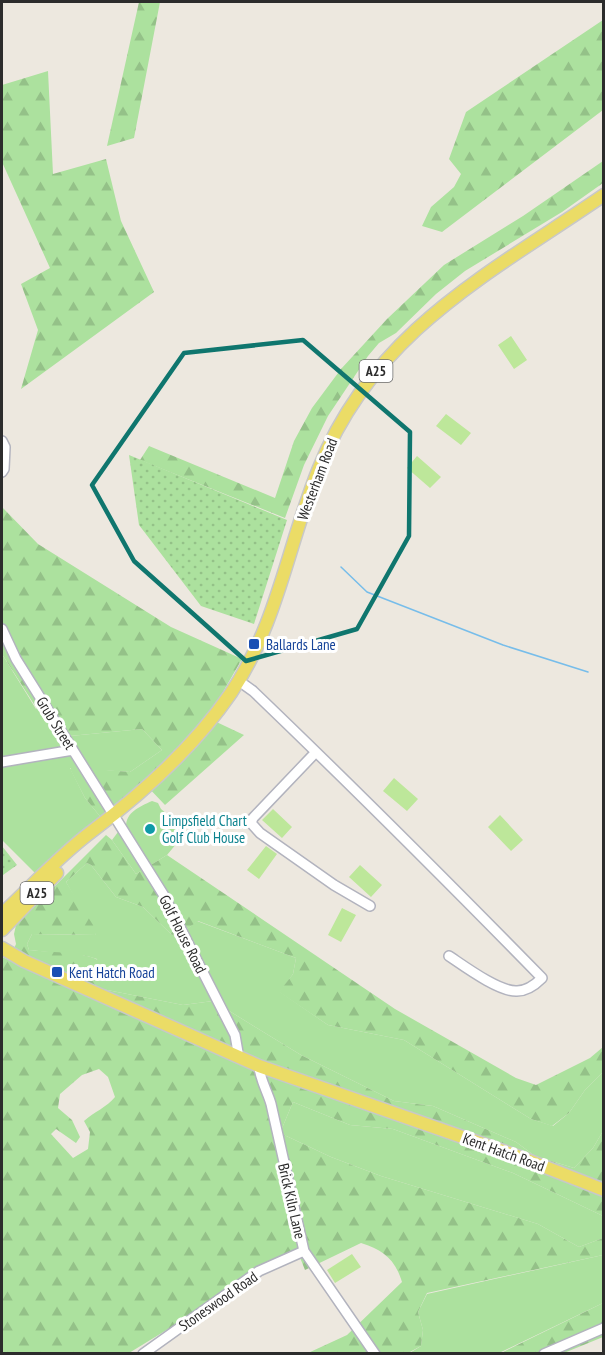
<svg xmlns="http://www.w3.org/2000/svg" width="605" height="1355" font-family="'PT Sans Narrow',sans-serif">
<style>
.grass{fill:#ace19e}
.forest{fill:url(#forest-firs);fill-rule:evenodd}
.park{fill:url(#park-dots)}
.pitch{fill:#bde79a}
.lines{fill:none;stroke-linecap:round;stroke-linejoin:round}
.stream{stroke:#77bdea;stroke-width:1.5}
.minor-casing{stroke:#b2b3be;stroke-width:12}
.major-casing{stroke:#c8c8c8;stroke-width:15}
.minor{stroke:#fff;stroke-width:9}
.major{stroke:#ebdc66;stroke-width:12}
.marked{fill:none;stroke:#0f766e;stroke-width:4.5;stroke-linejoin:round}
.transit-dot{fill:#1a4fb4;stroke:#fff;stroke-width:2}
.culture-dot{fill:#0f9aa8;stroke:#fff;stroke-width:2}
.labels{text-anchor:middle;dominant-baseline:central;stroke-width:6;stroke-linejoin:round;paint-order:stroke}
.shield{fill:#fff;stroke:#6b6b6b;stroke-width:1.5}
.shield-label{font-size:14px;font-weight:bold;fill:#2c2c2c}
.street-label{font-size:15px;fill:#2c2c2c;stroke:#fff}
.transit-label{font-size:15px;fill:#164399;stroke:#fff;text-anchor:start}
.culture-label{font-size:15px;fill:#0d838f;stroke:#fff;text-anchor:start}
</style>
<defs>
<pattern id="forest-firs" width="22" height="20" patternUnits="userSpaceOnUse" patternTransform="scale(1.5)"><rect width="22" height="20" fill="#ace19e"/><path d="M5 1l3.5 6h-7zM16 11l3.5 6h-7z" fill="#94c188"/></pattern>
<pattern id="park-dots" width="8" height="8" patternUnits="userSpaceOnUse" patternTransform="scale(1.5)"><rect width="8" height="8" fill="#ace19e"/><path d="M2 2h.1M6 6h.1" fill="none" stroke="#94c188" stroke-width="1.8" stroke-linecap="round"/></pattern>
</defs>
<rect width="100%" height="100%" fill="#ede8df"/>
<path class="grass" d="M2,654L36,709L50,705L70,736L142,729L162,750L130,772L70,768L85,798L103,820L36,874L2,840Z
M152,801L158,803L161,809L187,831L167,855L136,874L112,840L118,832L126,827C126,812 139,807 152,801Z
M87,863L91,865L116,897L143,907L172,935L187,929L197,921L296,958L293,974L280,992L328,1025L404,1040L531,1119L553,1126L569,1113L585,1090L603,1072V1131L593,1148L574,1168L535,1156L516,1142L433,1106L394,1101L301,1055L213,1001L183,1005L102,989L97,959L87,956L29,950L27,944L32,934L96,935L66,882Z
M293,1102L350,1125L393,1129L513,1173L603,1216V1238L579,1247L538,1224L381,1176L331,1157L280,1133Z
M603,1255V1303L499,1353L408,1354L421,1346L423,1330L418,1312L427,1294Z"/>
<path class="forest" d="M139,2H160L134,138L107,146Z
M603,20V110L442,232L422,226L431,207L454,187L461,174L449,159L466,112Z
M48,71L53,174L106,159L121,221L154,292L21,389L38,330L21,284L50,268L2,162V85Z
M603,161V183L562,212L465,271L436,294L396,333L379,343L368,356L328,416L304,465L285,518L140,460L149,446L275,498L294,441L312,408L341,369L387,319L444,265L523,216Z
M2,507L38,544L171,627L242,659L208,718L244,735L165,805L144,783L103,820L85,798L70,769L76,764L106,770L130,772L162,750L142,729L70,736L50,705L37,709L2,654Z
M106,835L112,840L136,874L167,855L395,1009L516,1078L536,1085L590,1058L603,1047V1072L585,1090L569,1113L552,1126L531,1119L404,1040L328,1025L279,992L293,974L296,958L198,921L187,929L172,935L143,907L116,897L91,865L87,863L66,882L93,925L96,935L32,934L27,944L29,950C45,952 83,952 96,959C102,962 104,968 107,974L102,989L183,1005L213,1001L301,1055L394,1101L433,1106L516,1142L535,1156L574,1168L593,1148L603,1131V1216L513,1173L393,1129L350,1125L293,1102L280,1133L331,1157L381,1176L538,1224L579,1247L603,1238V1255L427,1293L418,1312L423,1330L421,1346L408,1353H308L347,1335L402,1282C395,1259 383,1250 361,1243L305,1270L297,1250L129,1353H2V957L9,960L16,944L14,934L16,925ZM99,1069L108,1077L115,1097C107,1107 94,1112 84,1121L90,1132L88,1149L73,1158L51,1134L56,1129L76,1143L80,1137L72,1120L58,1108L60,1094L82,1075Z
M603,1303V1337L564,1353L499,1354Z"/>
<path class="park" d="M129,455L287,520L254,624L201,606L139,525Z
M2,846L17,865L3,875L2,873Z"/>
<path class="pitch" d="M511,336L527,360L514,369L498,345Z
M446,414L471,433L461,445L436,426Z
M417,456L441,477L430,488L407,468Z
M394,778L418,799L407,811L383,791Z
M273,809L292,827L282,838L262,820Z
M500,815L523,840L511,851L488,827Z
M266,846L277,854L259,879L247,870Z
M360,865L382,885L371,897L349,877Z
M342,908L356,915L341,942L328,935Z
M352,1254L361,1267L335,1283L327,1270Z"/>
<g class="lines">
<path class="stream" d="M341,567L367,592L503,645L588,672"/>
<g class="minor-casing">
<path id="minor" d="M2,441L5,447L4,469L2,472
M2,629L16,659L163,894L235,1035L239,1058
M239,681L253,691C351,785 447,881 542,978C536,984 527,991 517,991C499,992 464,966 449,956
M316,752L253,818L251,823L260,833L334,885L370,906
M2,762L73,750
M259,1066C259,1077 268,1093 271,1104L304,1251L375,1354
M143,1354L259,1271L304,1251
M544,1354L604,1328"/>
</g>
<g class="major-casing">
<path id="major" d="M2,914C31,887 59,856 91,832C143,793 194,747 231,693C278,623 288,544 319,468C374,331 489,274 604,195
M2,930L57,873
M2,948L24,961L259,1066L517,1156L604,1190"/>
</g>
<use href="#minor" class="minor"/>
<use href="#major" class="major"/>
</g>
<path class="marked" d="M303,340L410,432L409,536L357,629L246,661L134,561L92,485L184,353Z"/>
<g class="transit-dot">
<rect x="248" y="638" width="12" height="12" rx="3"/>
<rect x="51" y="966" width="12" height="12" rx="3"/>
</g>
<circle class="culture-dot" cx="150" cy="829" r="6"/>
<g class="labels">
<g class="shield">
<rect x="359.5" y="360" width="33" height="22" rx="4.5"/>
<rect x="20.5" y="882" width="33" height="22" rx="4.5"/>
</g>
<g class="shield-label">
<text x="376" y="371">A25</text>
<text x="37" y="893">A25</text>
</g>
<g class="street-label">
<text transform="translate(317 479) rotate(-69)">Westerham Road</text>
<text transform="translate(56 723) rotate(58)">Grub Street</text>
<text transform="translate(183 934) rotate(63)">Golf House Road</text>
<text transform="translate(504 1152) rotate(20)">Kent Hatch Road</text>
<text transform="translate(292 1201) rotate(77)">Brick Kiln Lane</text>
<text transform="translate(218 1301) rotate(-35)">Stoneswood Road</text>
</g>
<g class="transit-label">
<text x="266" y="644">Ballards Lane</text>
<text x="69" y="972">Kent Hatch Road</text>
</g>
<g class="culture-label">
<text x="162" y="820">Limpsfield Chart<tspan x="162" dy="17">Golf Club House</tspan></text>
</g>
</g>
<rect width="605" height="1355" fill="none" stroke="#2c2c2c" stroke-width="6"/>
</svg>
